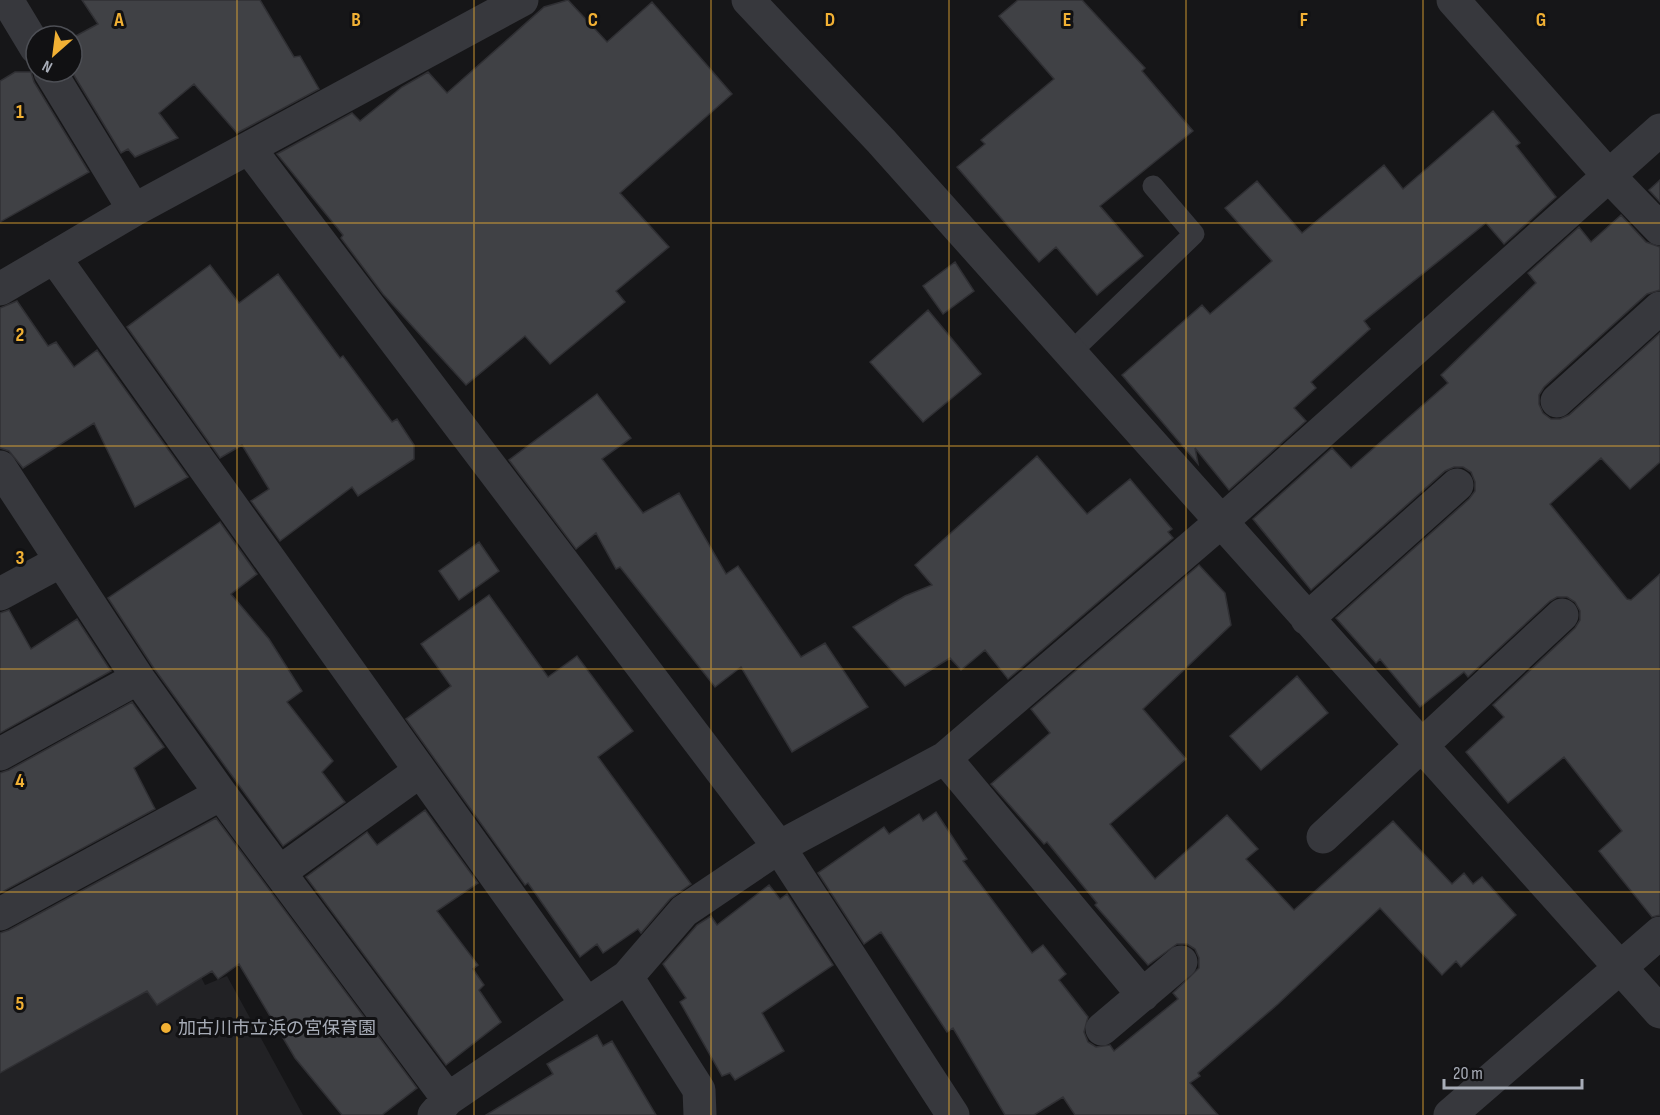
<svg xmlns="http://www.w3.org/2000/svg" width="1660" height="1115" font-family="'Sofia Sans Condensed','Noto Sans JP',sans-serif">
<style>
.built{fill:#222225}
.building{fill:#404145;stroke:#303034;stroke-width:1.5}
.lines{fill:none;stroke-linecap:round;stroke-linejoin:round}
.lane{stroke:#37383d;stroke-width:21}
.street{stroke:#37383d;stroke-width:33}
.grid{fill:none;stroke:#f2b134;stroke-width:1.5;stroke-opacity:0.55}
.poi-dot{fill:#f2b134;stroke:#111113;stroke-width:2}
.labels{text-anchor:middle;dominant-baseline:central;stroke-width:6;stroke-linejoin:round;paint-order:stroke}
.poi-label{font-size:18px;fill:#a8adb8;stroke:#111113;text-anchor:start}
.grid-label{font-size:20px;text-anchor:middle;font-weight:bold;fill:#f2b134;stroke:#111113;stroke-width:6;stroke-linejoin:round;paint-order:stroke}
</style>
<rect width="100%" height="100%" fill="#161618"/>
<path class="built" d="M193,961L205,985L227,976L303,1115H0V1072Z"/>
<path class="building" d="M82,0H260L294,57L300,56L319,89L237,133L194,84L159,113L178,138L135,157L128,149L121,153L72,72V38L98,24Z
M568,0L607,42L652,2L732,94L620,193L669,247L616,291L625,302L550,364L525,336L466,385L383,294L341,238L343,235L277,154L352,113L360,121L402,87L428,72L447,93L544,7Z
M1018,0H1082L1145,68L1142,71L1193,131L1100,206L1143,256L1097,295L1056,247L1039,262L957,167L985,144L981,140L1054,79L999,16Z
M15,72H31L34,82L89,172L0,222V81Z
M1493,111L1520,143L1516,146L1556,197L1504,244L1486,223L1364,321L1370,329L1311,382L1316,388L1294,408L1306,421L1229,490L1195,448L1198,464L1122,375L1202,305L1210,314L1272,261L1225,208L1257,181L1302,233L1384,165L1403,189Z
M1660,180V202L1649,190Z
M1621,215L1646,242L1660,247V290L1647,294L1544,387L1539,395V404L1543,413L1551,419H1560L1569,415L1660,333V462L1630,489L1601,458L1550,504L1627,599L1631,600L1660,574V915L1652,917L1599,851L1622,831L1564,757L1508,803L1466,752L1504,717L1493,705L1575,628L1580,620V611L1575,602L1567,597H1557L1550,601L1468,677L1464,672L1420,707L1380,659L1376,663L1336,618L1469,499L1475,491V482L1471,472L1463,467H1454L1445,471L1311,590L1253,519L1332,448L1351,468L1448,383L1441,375L1536,283L1528,273L1579,227L1591,242Z
M955,262L974,291L943,314L923,286Z
M210,265L239,303L278,274L340,358L343,356L392,422L397,419L414,445V459L358,496L352,487L280,541L251,501L269,489L242,445L220,458L127,327Z
M17,301L48,346L56,342L74,367L97,350L188,477L135,507L94,423L23,468L9,451L0,448V308Z
M928,310L981,374L923,422L870,362Z
M597,394L631,438L602,459L643,513L679,493L726,574L738,566L801,657L825,643L868,707L792,752L741,667L715,687L620,567L616,569L596,533L576,549L509,460Z
M1037,456L1087,514L1130,479L1172,529L1168,532L1173,538L1008,679L985,650L961,670L950,658L905,686L853,627L905,596L932,585L915,565Z
M220,522L257,574L231,594L269,639L302,691L287,702L333,761L322,772L345,802L283,846L153,667L108,598Z
M479,542L499,571L459,600L439,571Z
M1199,565L1225,593L1231,625L1143,709L1186,759L1110,824L1155,879L1227,815L1258,849L1246,859L1294,910L1393,821L1452,884L1464,873L1473,884L1482,877L1516,915L1461,967L1456,961L1442,975L1380,908L1278,1004L1198,1073L1200,1076L1190,1083L1218,1115H1075L1063,1097L1034,1115H1005L953,1028L947,1032L881,932L864,944L818,873L884,827L889,834L919,814L923,821L936,812L967,859L963,861L1032,953L1043,945L1066,974L1059,980L1088,1017L1084,1032L1088,1042L1096,1047L1110,1045L1114,1051L1178,999L1173,993L1199,968V958L1195,949L1187,944H1177L1148,965L1095,905L1097,903L1047,842L1044,844L991,784L1050,733L1031,709Z
M489,595L548,677L577,656L633,731L598,757L691,884L670,899L641,933L638,929L603,953L597,944L580,957L528,883L525,885L406,719L451,686L421,644Z
M9,610L31,649L77,619L111,671L0,733V613Z
M1297,676L1328,713L1261,770L1230,736Z
M132,702L164,747L134,768L155,809L0,893V773L9,770Z
M425,810L478,883L437,911L478,965L473,969L484,985L479,990L501,1022L446,1065L306,877L367,832L377,845Z
M216,818L417,1088L382,1115H342L295,1058L239,964L218,979L212,971L157,1005L147,991L0,1073V933L9,930Z
M769,885L780,899L787,894L833,965L762,1013L784,1051L735,1080L730,1073L722,1076L680,1002L686,998L663,964L697,925L711,916L717,925Z
M597,1035L603,1046L612,1041L656,1115H486L553,1074L547,1064Z"/>
<g class="lines">
<path class="lane" d="M1070,353L1194,234L1153,186"/>
<path class="street" d="M7,0L36,48
M748,0L881,141L1660,1012
M1453,0L1609,176L1660,229
M50,72L134,210
M249,148L779,847L953,1115
M54,257L586,1003
M0,289L134,210L522,0
M1557,401L1660,308
M0,467L138,678L221,794L448,1099
M0,594L61,561
M1307,619L1457,485
M0,754L138,678
M945,758L1143,995
M1323,837L1562,615
M280,872L420,771
M0,914L221,794
M627,977L699,1090L700,1115
M1102,1029L1181,962
M434,1115L448,1099L627,977L684,911L779,847L945,758L1222,521L1660,130
M1450,1115L1660,933"/>
</g>
<path class="grid" d="M237,0V1115M474,0V1115M711,0V1115M949,0V1115M1186,0V1115M1423,0V1115M0,223H1660M0,446H1660M0,669H1660M0,892H1660"/>
<circle class="poi-dot" cx="166" cy="1028" r="6"/>
<g class="labels">
<g class="poi-label">
<text x="178" y="1028">加古川市立浜の宮保育園</text>
</g>
</g>
<g class="grid-label">
<text x="119" y="26">A</text>
<text x="356" y="26">B</text>
<text x="593" y="26">C</text>
<text x="830" y="26">D</text>
<text x="1067" y="26">E</text>
<text x="1304" y="26">F</text>
<text x="1541" y="26">G</text>
<text x="20" y="118">1</text>
<text x="20" y="341">2</text>
<text x="20" y="564">3</text>
<text x="20" y="787">4</text>
<text x="20" y="1010">5</text>
</g>
<g transform="translate(54 54) rotate(208)"><circle r="28" fill="#111113" stroke="#4d4f55" stroke-width="1.5"/>
<path d="M0-4.5L10 22L0 15L-10 22Z" fill="#f2b134"/>
<text y="-9" font-size="16" font-weight="bold" text-anchor="middle" fill="#a8adb8">N</text>
</g>
<path d="M1444 1079v9h138v-9" fill="none" stroke="#a8adb8" stroke-width="3"/>
<text x="1453" y="1079" font-size="18" fill="#a8adb8" stroke="#111113" stroke-width="4.5" paint-order="stroke">20 m</text>
</svg>
